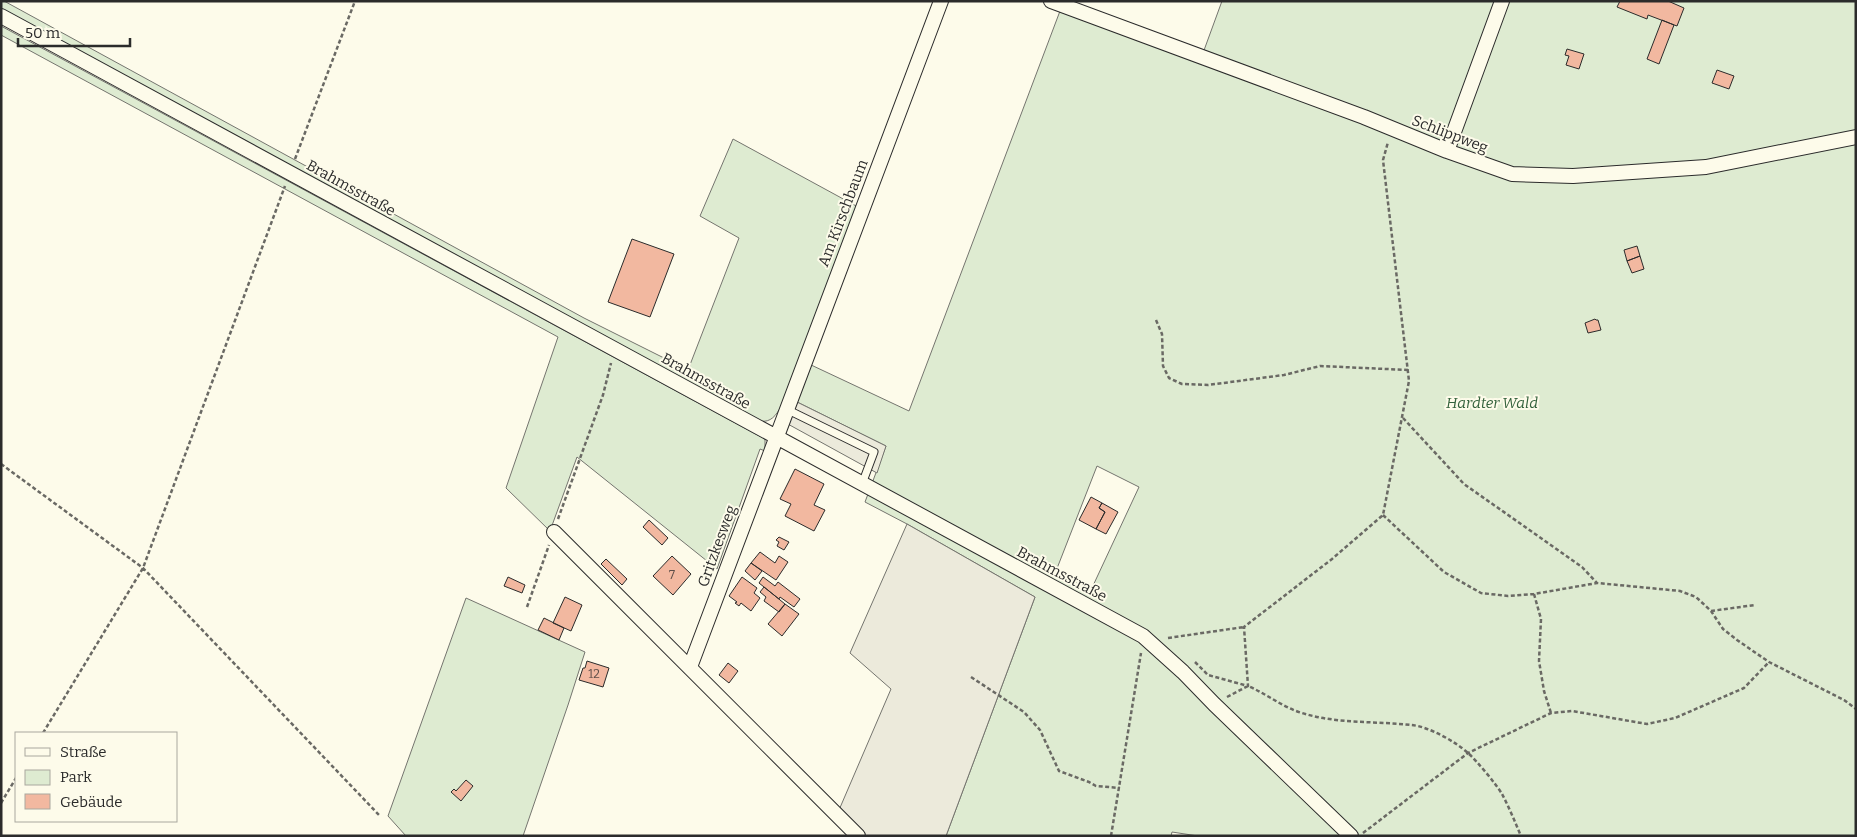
<svg xmlns="http://www.w3.org/2000/svg" width="1857" height="837" font-family="Bitter,serif">
<style>
.green{fill:#deebd1;stroke:#74746e;fill-rule:evenodd}
.parking{fill:#eceadb;stroke:#74746e}
.building{fill:#f2b8a0;stroke:#2b2b2b}
.lines{fill:none;stroke-linecap:round;stroke-linejoin:round}
.lane-casing{stroke:#2b2b2b;stroke-width:9}
.street-casing{stroke:#2b2b2b;stroke-width:16}
.path{stroke:#6a6964;stroke-width:2.5;stroke-dasharray:4 2.5;stroke-linecap:butt}
.lane{stroke:#fdfbea;stroke-width:7}
.street{stroke:#fdfbea;stroke-width:14}
.labels{text-anchor:middle;dominant-baseline:central;stroke-width:4;stroke-linejoin:round;paint-order:stroke}
.number-label{font-size:12px;fill:#5d4e48}
.street-label{font-size:15px;fill:#2b2b2b;stroke:#fdfbea}
.park-label{font-size:15px;font-style:italic;fill:#34623c;stroke:#fdfbea}
</style>
<rect width="100%" height="100%" fill="#fdfbea"/>
<path class="green" d="M1,1H4L584,318L688,370L739,238L700,216L733,139L858,207L781,407C776,415 771,423 760,421L1,10Z
M1222,1H1856V836H1198L1172,832L1171,836H946L1035,597L907,524L865,502L886,446L795,401L809,364L909,411L1060,11L1203,53ZM1097,466L1139,487L1091,590L1056,571Z
M1,26L765,439V451L760,449L717,569L577,457L550,531L506,488L558,337L1,35Z
M466,598L585,652L568,705L523,836H406L388,816Z"/>
<path class="parking" d="M795,401L886,446L877,473L786,423Z
M907,524L1035,597L946,836H865L839,810L891,689L850,653Z"/>
<path class="building" d="M1620,1H1668L1684,8L1677,26L1648,15L1647,19L1617,7Z
M1662,20L1674,25L1659,64L1647,59Z
M1567,49L1584,54L1579,69L1566,65L1569,56L1565,55Z
M1717,70L1734,76L1729,89L1712,83Z
M632,239L674,254L650,317L608,302Z
M1637,246L1640,256L1627,261L1624,250Z
M1640,256L1644,269L1632,273L1627,261Z
M1595,319L1596,320H1598L1601,330L1588,333L1585,323Z
M795,469L824,484L814,505L825,510L814,531L785,516L791,504L780,499Z
M1091,497L1102,503L1099,508L1105,512L1096,529L1079,520Z
M1102,503L1118,512L1106,534L1096,529L1105,512L1099,508Z
M649,520L668,538L662,545L643,527Z
M779,537L789,542L784,550L777,546L779,542L776,540Z
M760,552L775,563L779,556L788,562L776,580L751,563Z
M672,556L691,574L673,595L653,576Z
M606,559L627,579L622,585L601,564Z
M751,563L762,571L755,580L745,571Z
M508,577L525,585L522,593L504,586Z
M742,577L757,588L754,593L760,598L751,611L741,603L739,606L735,603L737,602L729,596Z
M763,577L775,586L778,582L800,599L794,607L780,597L779,599L759,583Z
M764,587L785,604L779,612L764,601L766,597L760,592Z
M565,597L582,605L571,631L553,623Z
M785,604L799,614L782,636L768,624Z
M544,618L564,628L559,640L538,630Z
M587,661L609,668L603,687L579,680L583,668H585Z
M728,663L738,671L729,683L719,675Z
M466,780L473,786L461,801L451,792L454,789L456,791Z"/>
<g class="lines">
<g class="lane-casing">
<path id="lane" d="M786,409L874,452L862,484"/>
</g>
<g class="street-casing">
<path id="street" d="M1051,1L1364,117L1447,151L1512,174L1573,176L1706,167L1856,137
M1,16L1143,636L1183,672L1214,704L1351,836
M1447,151L1502,1
M554,532L858,836
M690,667L941,1"/>
</g>
<path class="path" d="M295,159L355,1
M1156,320L1162,334L1163,366L1169,378L1182,384L1208,385L1284,375L1320,366L1408,370
M1403,418L1464,484L1582,567L1597,583
M1,464L143,568L379,815
M1383,515L1444,572L1481,593L1508,596L1534,594L1597,583L1680,591L1696,597L1711,611L1723,629L1737,640L1769,662L1844,700L1856,709
M558,519L603,395L611,363
M1534,594L1541,619L1539,661L1544,691L1551,713
M527,607L549,545
M1711,611L1755,605
M1168,638L1244,627
M1195,662L1208,675L1248,686L1244,627L1332,559L1383,515L1409,381L1383,160L1388,142
M971,677L1024,712L1040,730L1059,771L1089,782L1096,786L1120,788
M1227,697L1248,686C1267,694 1282,707 1302,713C1337,724 1375,721 1411,725C1428,726 1456,742 1468,753C1477,761 1496,784 1502,794C1509,807 1515,822 1521,836
M43,733L143,568L285,186
M1,803L16,778
M1363,833L1468,753L1551,713L1572,711L1647,724L1675,718L1744,688L1769,662
M893,836V835
M1111,836L1141,653"/>
<use href="#lane" class="lane"/>
<use href="#street" class="street"/>
</g>
<g class="labels">
<g class="number-label">
<text x="672" y="575">7</text>
<text x="594" y="674">12</text>
</g>
<g class="street-label">
<text transform="translate(1450 134) rotate(21)">Schlippweg</text>
<text transform="translate(351 188) rotate(29)">Brahmsstraße</text>
<text transform="translate(843 213) rotate(-69)">Am Kirschbaum</text>
<text transform="translate(706 381) rotate(29)">Brahmsstraße</text>
<text transform="translate(717 546) rotate(-70)">Gritzkesweg</text>
<text transform="translate(1062 574) rotate(28)">Brahmsstraße</text>
</g>
<g class="park-label">
<text x="1492" y="403">Hardter Wald</text>
</g>
</g>
<rect width="1857" height="837" fill="none" stroke="#2b2b2b" stroke-width="5"/>
<rect x="15" y="732" width="162" height="90" fill="#fdfbea" stroke="#a9a89e"/>
<rect x="25" y="748" width="25" height="8" fill="#fdfbea" stroke="#a9a89e"/>
<text x="60" y="757" font-size="15" fill="#2b2b2b">Straße</text>
<rect x="25" y="770" width="25" height="15" fill="#deebd1" stroke="#a9a89e"/>
<text x="60" y="782" font-size="15" fill="#2b2b2b">Park</text>
<rect x="25" y="794" width="25" height="15" fill="#f2b8a0" stroke="#a9a89e"/>
<text x="60" y="807" font-size="15" fill="#2b2b2b">Gebäude</text>
<path d="M18 38v8h112v-8" fill="none" stroke="#2b2b2b" stroke-width="2.5"/>
<text x="25" y="38" font-size="15" fill="#2b2b2b" stroke="#fdfbea" stroke-width="4" paint-order="stroke">50 m</text>
</svg>
